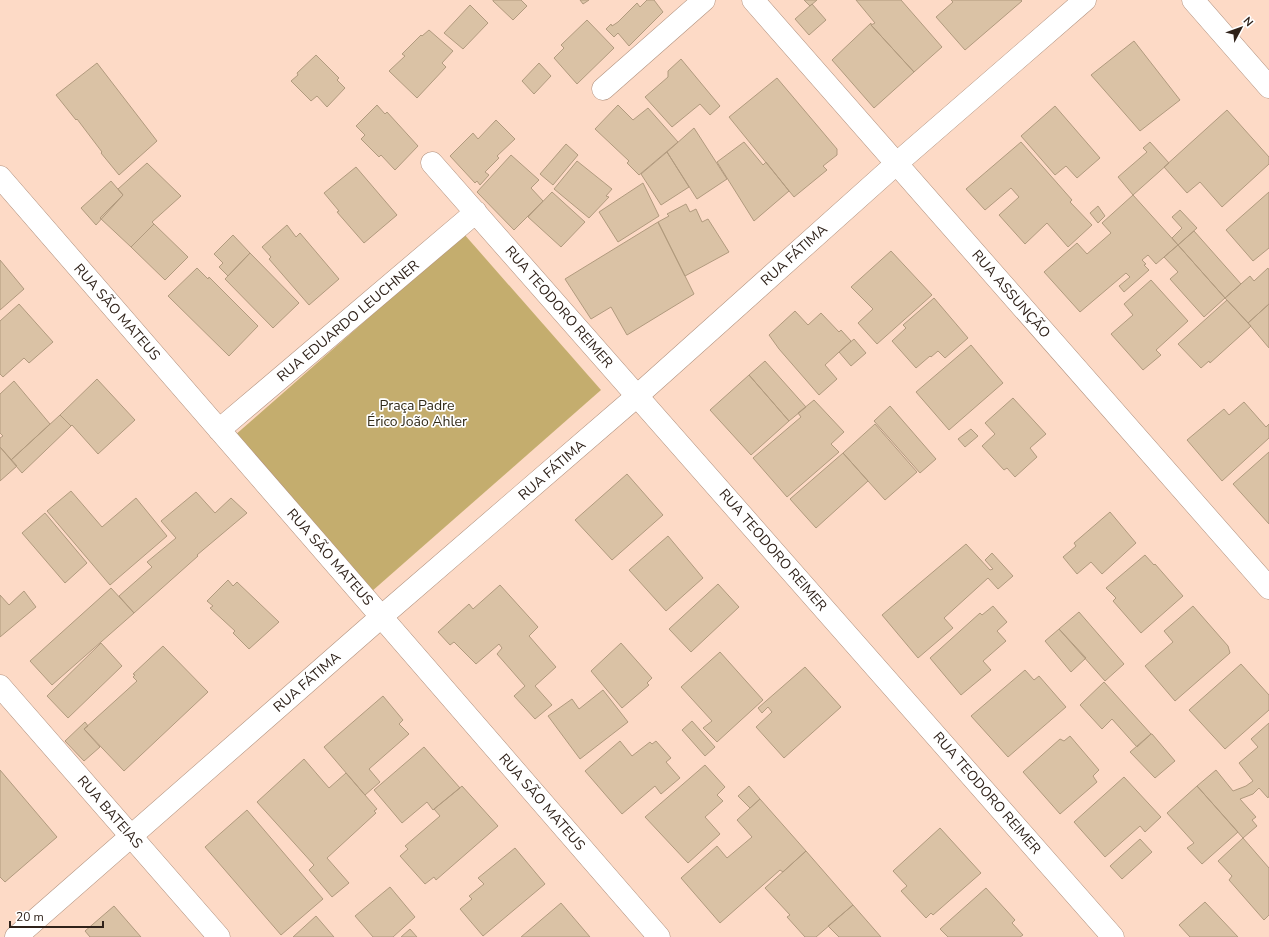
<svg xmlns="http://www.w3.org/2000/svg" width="1269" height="937" font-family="'Nunito Sans',sans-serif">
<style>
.green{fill:#c4ad6e}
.building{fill:#dac2a5;stroke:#b19a7e}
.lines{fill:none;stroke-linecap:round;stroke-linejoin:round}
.street-casing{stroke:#b1917e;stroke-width:23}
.secondary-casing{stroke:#b1917e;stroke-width:23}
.street{stroke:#fff;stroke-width:22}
.secondary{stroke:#fff;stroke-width:22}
.labels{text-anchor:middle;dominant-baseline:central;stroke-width:3.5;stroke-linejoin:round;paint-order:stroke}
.street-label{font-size:14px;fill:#2f221a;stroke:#fff}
.park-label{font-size:14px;fill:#312a18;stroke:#fff}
</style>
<rect width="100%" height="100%" fill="#fddac6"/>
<path class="green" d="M464,234L601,390L371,592L234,436Z"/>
<path class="building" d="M493,0H521L527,6L513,20L493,1Z
M580,0H589L583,4Z
M647,0H654L663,12L629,46L618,33L614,37L606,29L611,24L612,26L618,22L637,3L640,7Z
M804,0H817L810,6Z
M856,0H901L942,47L914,72L871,25L875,23Z
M951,0H1021L1022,1L965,50L936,17L953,2Z
M812,4L826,20L809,35L795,19Z
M470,5L488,23L463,49L444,33Z
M587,20L614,48L577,84L554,58L564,48L561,45Z
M871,23V25L914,72L874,108L832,60Z
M429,30L453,51L442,63L446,67L417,98L389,71L405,56L402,54L421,35L422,36Z
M1134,41L1180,100L1140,131L1091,75Z
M316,55L339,78L337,80L345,88L327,107L317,96L311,101L291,81L298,75L297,73Z
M681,59L720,106L710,115L700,104L672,127L645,97L668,77V71Z
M97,63L157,141L119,175L101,153L102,152L77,119L76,120L56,95Z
M539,63L551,76L534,94L522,81Z
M777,78L837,149V155L823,166L827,170L794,197L729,117Z
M377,105L385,114L387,112L418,146L395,170L381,155L379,157L361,139L365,135L356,126Z
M618,105L633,120L648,108L678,142L639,175L627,163L629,161L595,129Z
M1055,106L1100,158L1077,178L1066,166L1055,175L1021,136Z
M1227,110L1269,157V164L1222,207L1200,182L1187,193L1164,167Z
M496,120L515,139L497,156L499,158L485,172L489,175L480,185L477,181L475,183L450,156L473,133L478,139Z
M694,128L727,179L697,199L667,152Z
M744,142L763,165L766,162L789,191L754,221L717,162Z
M1021,142L1072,200L1070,202L1092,225L1068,247L1047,223L1025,244L999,215L1019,197L1011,188L985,210L966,189Z
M1150,142L1169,163L1133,195L1118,177L1147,152L1143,148Z
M566,144L578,155L553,185L540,174Z
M667,152L689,187L661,205L641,174Z
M511,155L539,180L531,188L543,201L514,230L477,192Z
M577,161L612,189L606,196L609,197L589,218L554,189Z
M147,163L181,196L152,222L154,224L131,247L100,218L123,195L118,189Z
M356,167L397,215L364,243L337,212L339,211L324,193Z
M111,181L123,195L96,225L81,208Z
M643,183L659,216L618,242L599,212Z
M552,192L585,222L561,247L528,217Z
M1269,192V248L1253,261L1226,230Z
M1133,195L1178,245L1156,264L1148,255L1142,260L1146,264L1144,265L1149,270L1124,292L1119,286L1130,277L1126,273L1080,312L1044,272L1077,243L1087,254L1111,233L1102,223Z
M686,204L690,212L696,209L702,222L708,219L729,252L685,276L658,222L669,216L667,214Z
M1098,206L1105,216L1098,223L1090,213Z
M1180,210L1197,228L1178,245L1172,238L1182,228L1172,217Z
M658,222L694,294L627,335L611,307L591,319L565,279Z
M154,224L188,257L165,280L131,247Z
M287,225L296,237L300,233L339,279L309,305L269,259L271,257L262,247Z
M1194,231L1241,284L1225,298L1178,245Z
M233,235L250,253L228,276L219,267L223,263L214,254Z
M1178,245L1225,298L1204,317L1170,279L1178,272L1164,257Z
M891,251L932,295L877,344L858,323L873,309L851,287Z
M250,253L299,303L273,328L225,279Z
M0,260L24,289L0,310Z
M197,268L208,279L209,277L258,326L229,356L168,296Z
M1268,268L1269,270V304L1248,323L1225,298L1250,276L1254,281Z
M1151,280L1188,321L1156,350L1161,355L1143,370L1111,334L1133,315L1124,304Z
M934,298L968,338L945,358L938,351L931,357L930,356L916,368L892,341L906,328L903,325Z
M1227,300L1251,326L1210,363L1209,361L1201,368L1178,344Z
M19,304L53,342L29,363L24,358L3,377L0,374V321Z
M1269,304V348L1248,323Z
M795,311L808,325L821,313L839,332L841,330L851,341L825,365L837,379L819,395L779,349L769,335Z
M854,339L866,353L851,366L839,352Z
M971,345L1003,383L949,430L916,392Z
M765,361L806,407L789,421L749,375Z
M749,375L789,421L751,455L710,410Z
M97,379L135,420L98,454L72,425L71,426L60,415Z
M14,381L50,424L11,460L0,447V438L3,436L0,433V394Z
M1013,398L1046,434L1030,448L1037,457L1015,477L1007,468L1004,470L982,446L995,434L985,423Z
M814,400L844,432L831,444L839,452L787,497L753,458L801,417L798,413Z
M1244,402L1266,427L1269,424V438L1222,481L1187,440L1224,409L1229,415Z
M890,406L936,459L920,473L874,421Z
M60,415L71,426L22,473L11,460Z
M875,424L917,472L885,500L843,453Z
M971,429L978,436L965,447L958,439Z
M0,447L17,466L0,481Z
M1269,452V524L1233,484Z
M843,453L868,481L816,528L790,499Z
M627,474L663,515L612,560L575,520Z
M71,491L102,527L136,498L167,536L110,585L47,511Z
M196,492L215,513L231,498L247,513L197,555L198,556L134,613L119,596L152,567L147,562L176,538L161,521Z
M1110,512L1136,543L1102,574L1091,562L1077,574L1063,557L1076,546L1074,543Z
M45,513L87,563L65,583L22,533Z
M668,536L703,578L666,611L629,570Z
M966,544L990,570L993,569L985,560L992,553L1013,576L998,589L988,578L944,618L953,628L918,658L882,615Z
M1145,555L1154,565L1155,564L1183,596L1141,633L1113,601L1116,598L1106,588Z
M228,580L233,586L237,582L279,622L249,649L233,633L235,631L210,608L213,606L207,601Z
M718,584L739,607L691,652L669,629Z
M500,585L538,627L529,636L556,667L535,686L552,705L535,719L514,696L525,686L497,654L502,648L499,644L476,664L454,642L450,645L438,632L469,604L473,609Z
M111,588L134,613L52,685L30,661Z
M24,591L36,607L0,637V595L9,605Z
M993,606L1007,622L997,631L1006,641L983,661L991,670L961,695L930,658L980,613L982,615Z
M1193,606L1228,646L1230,653L1175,701L1145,666L1173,642L1164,631Z
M1079,612L1124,664L1105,681L1059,629Z
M1059,629L1086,658L1071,672L1045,641Z
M101,643L122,666L68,718L47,696Z
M621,643L652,678L647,683L649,685L622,708L591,671Z
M163,646L208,692L124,771L84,729L137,681L133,677L135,675L133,674Z
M720,652L763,700L717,742L703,728L712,721L681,687Z
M1241,664L1269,695V710L1225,749L1189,710Z
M805,667L841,707L784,758L756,727L772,712L768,707L762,713L758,708Z
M1025,670L1034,680L1039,676L1066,707L1008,757L971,716Z
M1104,682L1151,734L1137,747L1112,719L1102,729L1080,705Z
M603,690L628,722L580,759L548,716L572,699L579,709Z
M383,696L403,720L399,724L409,734L369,769L380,782L365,795L324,747Z
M692,721L715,747L705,756L682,730Z
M85,722L88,726L84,729L100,747L84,761L65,741Z
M1269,723V796L1268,798L1259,788L1253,794L1240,799L1256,817L1252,820L1257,826L1243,838L1197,786L1216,770L1233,791L1246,786L1253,781L1239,763L1258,747L1251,739Z
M1151,734H1152L1175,761L1155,778L1130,752Z
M1070,736L1099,770L1093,776L1097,782L1060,814L1023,772L1060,739L1064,741Z
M620,741L632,756L650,742L652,744L656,741L671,758L666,762L680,778L661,794L655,786L622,814L585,771Z
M424,747L460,788L433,810L427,802L402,823L374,790Z
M304,759L329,788L346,773L377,809L374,811L376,813L327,858L349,883L332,897L309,870L314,865L257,802Z
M705,765L725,787L717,795L723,801L705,817L720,834L688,863L645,817Z
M0,770L57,837L5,882L0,877Z
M1124,777L1161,817L1145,832L1140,826L1105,857L1074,822Z
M462,786L498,826L436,880L434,877L425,884L400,856L408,849L405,846L440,816L434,809Z
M749,786L760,799L750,808L738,796Z
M1197,786L1238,832L1202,864L1187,848L1194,843L1167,813Z
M760,799L806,851L783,872L780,870L720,923L681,878L717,846L727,858L752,837L737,820Z
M247,810L323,899L281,935L205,847Z
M940,828L981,873L933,915L931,913L926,918L901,891L907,886L893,871Z
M1243,838L1269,868V915L1264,920L1229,880L1232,876L1218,861Z
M1140,839L1152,852L1122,879L1110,866Z
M515,848L545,884L483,936L460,909L472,899L469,896L484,884L478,878Z
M806,851L853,905L816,937H805L787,917L790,915L765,888Z
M390,887L415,917L393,937H373L355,916Z
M986,888L1015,920L1012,923L1023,935L1020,937H948L940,929Z
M1205,902L1238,937H1190L1179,925Z
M561,903L590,937H521Z
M853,905L881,937H839L828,926Z
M114,906L141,937H90L85,931Z
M316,916L334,937H293Z
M410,929L417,937H401Z"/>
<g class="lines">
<g class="street-casing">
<path id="street" d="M753,0L1269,588
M1193,0L1269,87
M603,89L704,0
M432,163L1113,937
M0,177L659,937
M219,430L476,212
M0,686L219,937"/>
</g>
<g class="secondary-casing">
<path id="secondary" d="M16,937L381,617L637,396L896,164L1085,0"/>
</g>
<use href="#street" class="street"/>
<use href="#secondary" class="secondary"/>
</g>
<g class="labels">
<g class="street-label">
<text transform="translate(794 255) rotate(-42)">RUA FÁTIMA</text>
<text transform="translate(1011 294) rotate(49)">RUA ASSUNÇÃO</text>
<text transform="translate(559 307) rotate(49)">RUA TEODORO REIMER</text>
<text transform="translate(117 312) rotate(49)">RUA SÃO MATEUS</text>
<text transform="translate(348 321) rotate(-40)">RUA EDUARDO LEUCHNER</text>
<text transform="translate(552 470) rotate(-41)">RUA FÁTIMA</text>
<text transform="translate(773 550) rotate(49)">RUA TEODORO REIMER</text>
<text transform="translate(330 557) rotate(49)">RUA SÃO MATEUS</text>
<text transform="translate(307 682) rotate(-41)">RUA FÁTIMA</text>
<text transform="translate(987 793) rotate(49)">RUA TEODORO REIMER</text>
<text transform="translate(542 802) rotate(49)">RUA SÃO MATEUS</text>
<text transform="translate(110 812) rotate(49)">RUA BATEIAS</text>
</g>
<g class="park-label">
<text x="417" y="405">Praça Padre<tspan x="417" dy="16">Érico João Ahler</tspan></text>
</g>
</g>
<g transform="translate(1241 28) rotate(49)" stroke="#ffffff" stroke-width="3" paint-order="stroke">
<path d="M0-3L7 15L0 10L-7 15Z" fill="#2f221a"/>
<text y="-6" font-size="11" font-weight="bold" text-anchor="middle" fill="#2f221a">N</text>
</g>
<path d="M10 921v6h93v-6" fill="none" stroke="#2f221a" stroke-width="2"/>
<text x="16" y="921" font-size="12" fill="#2f221a" stroke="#ffffff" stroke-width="3" paint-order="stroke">20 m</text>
</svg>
